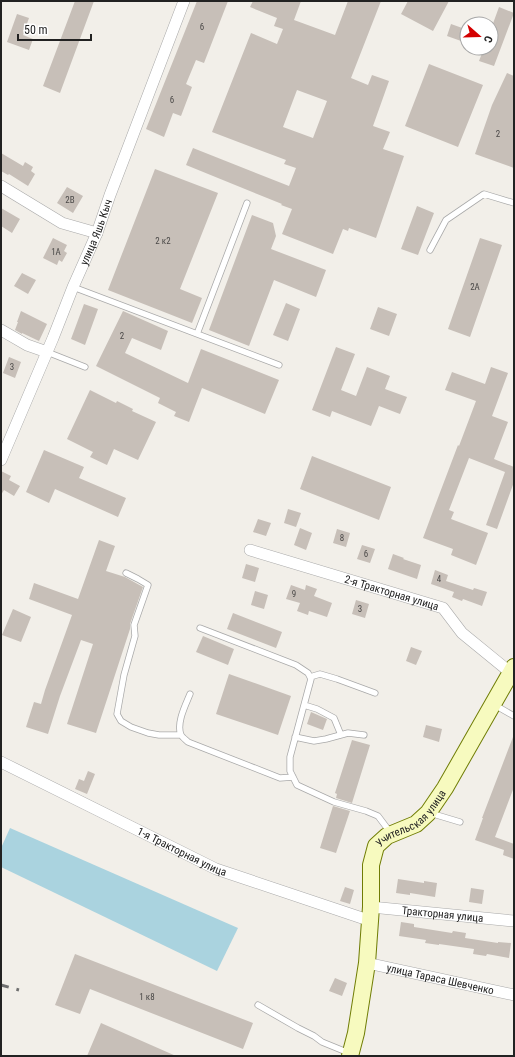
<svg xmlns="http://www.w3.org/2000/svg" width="515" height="1057" font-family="'Roboto Condensed',sans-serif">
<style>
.water{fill:#aad3df}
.building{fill:#c7bfb8;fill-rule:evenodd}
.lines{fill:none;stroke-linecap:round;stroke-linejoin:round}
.lane-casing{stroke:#a9a9a9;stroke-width:7}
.street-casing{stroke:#a9a9a9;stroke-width:12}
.secondary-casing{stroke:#707d05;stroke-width:18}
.lane{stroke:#fff;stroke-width:5.5}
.street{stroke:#fff;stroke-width:11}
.secondary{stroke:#f7fabf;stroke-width:16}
.rail{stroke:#707070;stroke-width:3;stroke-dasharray:8 8;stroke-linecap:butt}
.labels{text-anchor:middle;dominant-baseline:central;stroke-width:4;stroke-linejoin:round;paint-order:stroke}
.number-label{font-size:9px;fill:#4b4948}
.street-label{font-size:11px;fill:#222;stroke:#fff}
</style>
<rect width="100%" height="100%" fill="#f2efe9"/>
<path class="water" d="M10,828L238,928L217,971L1,867V848Z"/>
<path class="building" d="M75,1H94L60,93L43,86Z
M197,1H228L204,63L196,60L186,84L192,87L181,116L173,113L164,137L146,129Z
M253,1H301L294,20L335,35L348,1H381L351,78L368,85L372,75L389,81L373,126L390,132L383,149L404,156L376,238L349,228L348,231L343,229L333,254L282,234L292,209L281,205L282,204L186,165L193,148L289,186L296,168L284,164L286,160L212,132L251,33L277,44L283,29L274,26L277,18L250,7ZM297,90L327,101L313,138L283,127Z
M408,1H449L433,31L401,14Z
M499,7L514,13L494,66L479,61L484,48H491V29Z
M17,14L29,18L23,35L33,39L29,50L7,42Z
M451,24L465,29L461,41L447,36Z
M429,64L483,85L458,147L405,126Z
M507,73L514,76V168L475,154L492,105Z
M1,153L23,166L25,162L33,167L31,171L35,174L28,186L9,174L8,175L1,171Z
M155,169L218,193L180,289L202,298L192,323L108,290Z
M67,187L83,196L73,213L57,203Z
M417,206L434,213L418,255L401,249Z
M1,208L20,219L12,233L1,226Z
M252,215L273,223L276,236L271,249L326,270L316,297L274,280L249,346L209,330Z
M53,238L67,245L64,251L67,253L62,262L59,260L57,265L43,258Z
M480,238L502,245L470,337L448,329Z
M22,273L36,280L28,294L14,286Z
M286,303L300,309L288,341L273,335Z
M84,304L98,309L85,345L71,339Z
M378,307L397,314L389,336L370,329Z
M21,311L47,324L39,341L22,333V334L15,330L18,322H17Z
M123,311L168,331L161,350L132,338L125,353L188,383L201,349L279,380L265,414L202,388L189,422L174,416L176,412L158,403L160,398L96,366Z
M336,347L355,354L341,390L356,396L367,367L390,376L385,389L407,397L400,414L379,406L371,426L332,411L330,417L312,410Z
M9,357L21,362L15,378L3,373Z
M491,367L508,373L492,416L508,422L494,459L514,467V482L497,529L486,525L505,472L469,458L449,510L454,512L451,519L488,533L476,565L451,555L453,549L423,538L436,503L458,445L459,446L476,401L445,390L452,372L485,384Z
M90,390L116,403L117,401L133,409L132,411L156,422L138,460L114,449L107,465L90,457L93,452L67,439Z
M44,450L84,467L79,478L126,498L118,517L55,489L49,503L26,492Z
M312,456L391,487L379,520L300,489Z
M1,471L11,476L9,480L20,486L14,496L4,490L1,495Z
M288,509L301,513L296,527L284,523Z
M258,519L271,523L266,536L253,532Z
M300,528L312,533L306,550L294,545Z
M337,529L350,533L346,547L333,543Z
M99,540L115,546L106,571L125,577L143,587L130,624V629L96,733L67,724L93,644L81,640L60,696L48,734L26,727L34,702L41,704L45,690L72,615L29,599L34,583L78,599Z
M362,545L375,549L370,563L357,559Z
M393,554L404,558L403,559L421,565L417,579L388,569Z
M246,564L259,568L255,582L242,578Z
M435,570L448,575L446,581L473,590L474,588L487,592L482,606L463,599L462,601L452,597L454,592L431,584Z
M291,585L305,590L306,585L317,589L314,596L332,603L327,617L309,611L308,615L297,611L300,603L286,599Z
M255,591L268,595L264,609L251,605Z
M356,600L369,604L365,618L352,614Z
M13,609L31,617L21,642L2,635Z
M233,613L282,632L276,648L227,629Z
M203,636L234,649L228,665L196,652Z
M411,647L422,651L416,665L406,661Z
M229,674L291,696L278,735L216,714Z
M311,712L327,719L323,730L307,724Z
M426,725L442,729L439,742L423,737Z
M513,737L514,787L495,837L514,844V859L503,855L504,850L475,840L483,818H482Z
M352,740L370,745L352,803L336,798L337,794L335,793Z
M88,771L95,774L87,794L75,789L79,779L84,781Z
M333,806L350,811L336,853L320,848Z
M398,879L424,883V881L437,883L435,897L410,893V895L396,893Z
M345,887L354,890L350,904L340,901Z
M471,888L484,890L482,904L469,902Z
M401,922L414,924V927L452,933L453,931L466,933L465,938L498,943V942L511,943L509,958L487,954L486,956L473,954L474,949L439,944V945L425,943L426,940L399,936Z
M75,954L253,1023L243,1049L90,989L80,1014L55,1005Z
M335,978L347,983L342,996L329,991Z
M101,1023L176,1056H87Z"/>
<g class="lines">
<g class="lane-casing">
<path id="lane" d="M430,250L446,220L484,194L514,203
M73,287L279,365
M197,334L247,203
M47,352L85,367
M126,573L138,579L148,585L134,625L135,636L124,675L117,714L121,721L131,727L148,733L159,735H181
M200,628L296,665L308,673L311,679L290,757V771L297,785L334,802L366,811L378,816L390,832
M310,677L320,674L337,679L375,693
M190,694C186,704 176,723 181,735C182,737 186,740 188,742L280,778L293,777
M493,704L514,716
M304,705L317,709L334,718L341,735
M295,737L314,741L326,739L348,733L364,735
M430,813L460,822
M258,1005L298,1028L314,1036L322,1042L349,1053"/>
</g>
<g class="street-casing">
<g id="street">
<path d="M1,186L62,223L97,233"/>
<path d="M1,330L27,345L47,352"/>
<path id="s1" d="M1,460L53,338L73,287L97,233L110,195L184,1"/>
<path id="s2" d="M250,550L443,608L462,633L511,673"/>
<path id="s3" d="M1,762L216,869L371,921"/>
<path id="s4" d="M371,907L514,921"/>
<path id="s5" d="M367,963L514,995"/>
</g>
</g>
<g class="secondary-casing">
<g id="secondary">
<path id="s6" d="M350,1056L356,1033L367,963L371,907V865L376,846L387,836L416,824L428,813L445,788L514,667"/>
</g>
</g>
<use href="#lane" class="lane"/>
<use href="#street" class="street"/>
<use href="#secondary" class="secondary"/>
<path class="rail" d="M1,985L19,990"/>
</g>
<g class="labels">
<g class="number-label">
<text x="202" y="27">6</text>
<text x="172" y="100">6</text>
<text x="498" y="134">2</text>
<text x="70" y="200">2В</text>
<text x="163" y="241">2 к2</text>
<text x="56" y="252">1А</text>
<text x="475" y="287">2А</text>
<text x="122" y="336">2</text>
<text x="12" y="367">3</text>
<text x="342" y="538">8</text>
<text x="366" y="554">6</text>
<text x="439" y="579">4</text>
<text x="294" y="594">9</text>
<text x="360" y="609">3</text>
<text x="147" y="997">1 к8</text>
</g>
<g class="street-label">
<text stroke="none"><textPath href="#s1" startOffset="247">улица Яшь Кыч</textPath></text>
<text stroke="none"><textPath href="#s2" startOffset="148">2-я Тракторная улица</textPath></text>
<text stroke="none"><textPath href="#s6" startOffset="258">Учительская улица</textPath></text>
<text stroke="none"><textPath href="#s3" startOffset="202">1-я Тракторная улица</textPath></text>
<text stroke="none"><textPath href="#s4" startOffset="72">Тракторная улица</textPath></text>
<text stroke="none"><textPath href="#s5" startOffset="75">улица Тараса Шевченко</textPath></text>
</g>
</g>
<rect width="515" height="1057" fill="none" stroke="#222222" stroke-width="4"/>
<g transform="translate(479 36) rotate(110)"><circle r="19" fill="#ffffff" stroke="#a7a7a7"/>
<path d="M0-3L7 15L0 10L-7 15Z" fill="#d40000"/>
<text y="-6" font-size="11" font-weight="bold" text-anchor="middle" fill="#222222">С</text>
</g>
<path d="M18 34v6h73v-6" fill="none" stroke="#222222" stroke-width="2"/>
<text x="24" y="34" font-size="12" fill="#222222" stroke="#ffffff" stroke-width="3" paint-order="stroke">50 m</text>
</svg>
